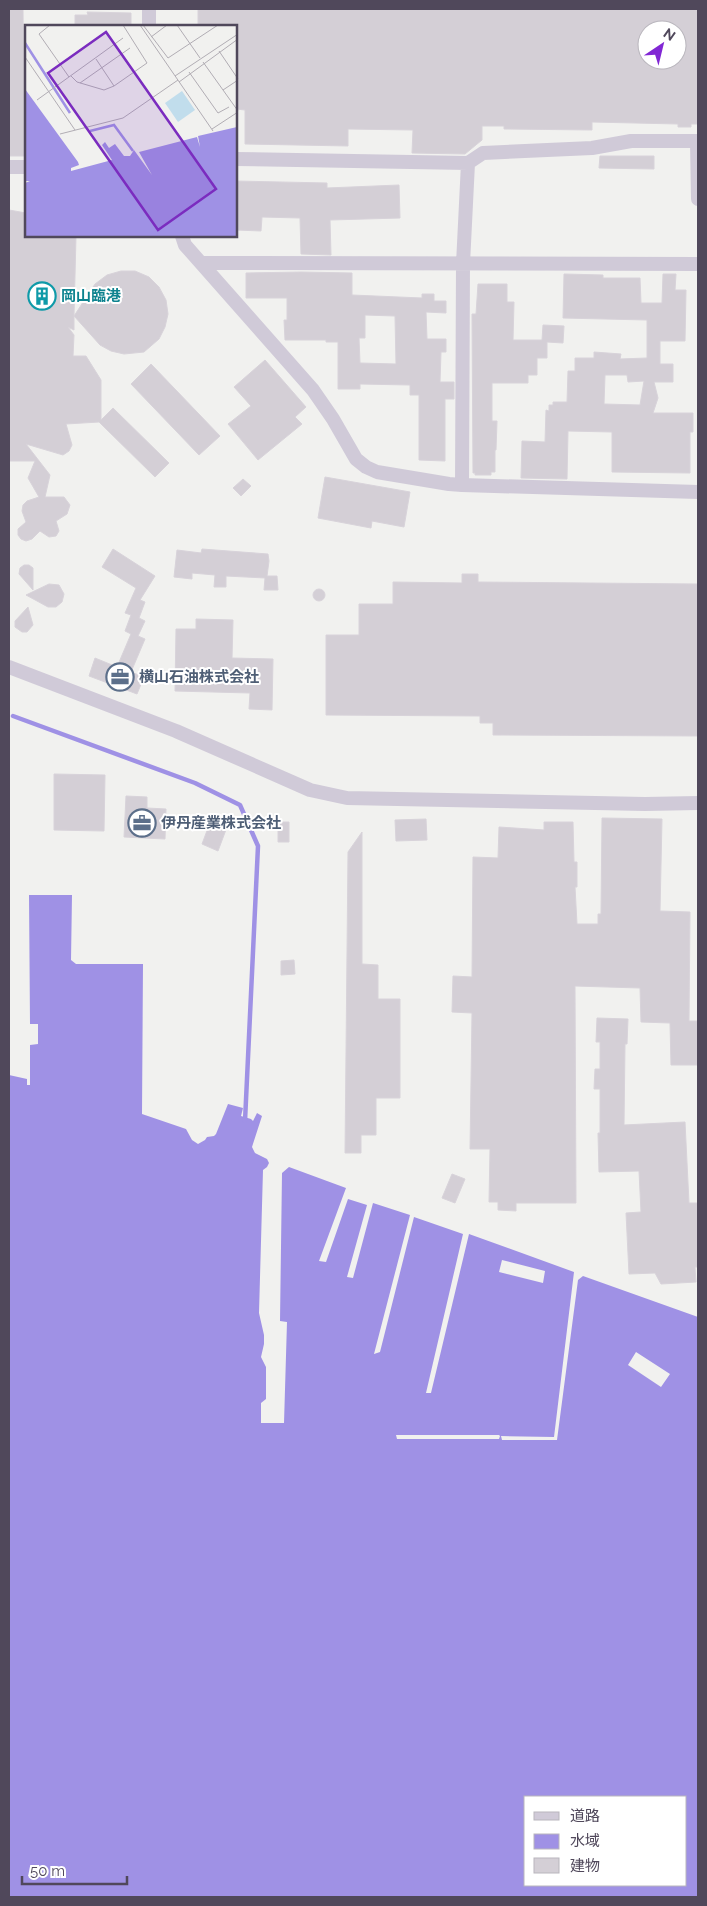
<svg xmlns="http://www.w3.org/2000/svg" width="707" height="1906" font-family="Raleway,'Noto Sans JP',sans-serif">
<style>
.water{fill:#9f91e5;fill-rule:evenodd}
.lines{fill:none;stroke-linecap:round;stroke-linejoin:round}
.stream{stroke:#9f91e5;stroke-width:4.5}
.building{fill:#d4cfd6;stroke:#d8d3da;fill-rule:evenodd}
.minor{stroke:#d0cad8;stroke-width:14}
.labels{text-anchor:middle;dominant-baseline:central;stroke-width:4;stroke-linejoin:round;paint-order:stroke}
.culture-label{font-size:15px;font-weight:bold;fill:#0d838f;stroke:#fff;text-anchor:start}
.service-label{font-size:15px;font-weight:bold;fill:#4e5e75;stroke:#fff;text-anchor:start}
.inset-river{fill:none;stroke:#9f91e5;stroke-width:2.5}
.inset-road{fill:none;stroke:#b1adb4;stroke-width:1}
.view{fill:#7b2cbf;fill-opacity:0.15;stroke:#7b2cbf;stroke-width:2.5}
.inset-edge{fill:none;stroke:#50485b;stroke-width:2.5}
</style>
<rect width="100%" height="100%" fill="#f1f1ef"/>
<path class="water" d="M29,895H72L71,960L76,964H143L142,1114L186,1129L192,1140L198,1144L205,1140L207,1137L214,1136L216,1134L228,1104L243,1108L241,1116L251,1119L253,1121L257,1113L262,1116L252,1147L255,1153L267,1159L269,1163L267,1167L263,1170L259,1313L264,1335V1344L261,1357L266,1367V1399L261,1403V1423H284L287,1322L280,1321L282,1173L289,1167L346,1188L319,1261L326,1262L348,1199L367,1205L347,1277L353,1278L373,1203L410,1215L374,1354L380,1352L414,1217L463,1234L426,1393H431L469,1234L574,1272L554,1437L501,1436L502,1440H557L578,1280L583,1276L698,1317V1897H9V1075L27,1079V1085H30V1045L38,1044V1024H30ZM502,1260L545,1271L543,1283L499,1272ZM636,1352L670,1374L661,1387L628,1365ZM396,1435H499L500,1436L499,1439H397ZM526,1797H686V1885H526Z"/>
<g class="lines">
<path class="stream" d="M13,716L195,783L240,805L258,846L245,1121"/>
</g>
<path class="building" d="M9,9H23L24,156H9Z
M198,9H698V124H691V127H678V124L592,122V130L504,129V126H482V140L465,154L412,153L413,130L348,129V146L245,144V110L236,109V26H198ZM647,30H677V60H647Z
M87,12L131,13V25L75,26V15H88Z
M600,156H654V169L599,168Z
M236,181L327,183V188L399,185L400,218L330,220L331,255L301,254L300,218L262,217L261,231L236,230Z
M9,210L26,213V236H76L74,316L95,284L107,275L121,271H135L149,277L159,287L166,300L168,314L165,327L159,339L144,352L124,354L111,351L100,345L74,316V330L68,327L74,335L73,356H86L101,380V420L113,408L169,463L155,477L99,422L66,424L72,445L69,451L63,455L26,444L50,475L45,497H64L70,505L67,514L56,521L59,531L56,536L49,537L40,531L32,539L26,541L21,539L18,535V529L26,522L22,511L23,505L27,501L39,497L28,478L35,461H9Z
M301,272L352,273V295L422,298V294H434V301H446V313L426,312L427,339H446V352H441L440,382H454V399H445V461L419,460V395H410V385L360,384V389H338V342H326V340H285L284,320H287V298H246V273ZM365,315L395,316L396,364L360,363L359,338H365Z
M564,274L603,275V278H640L641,303H662L663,274H676L675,290H686L685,341H660V364H673V382H654L658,398L653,413H693V432H690V473L612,472V432L568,431L567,479L521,478L522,441L545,442L546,410L549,411V405H553V402H567L568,371H575V358H594V352L621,354L620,359L647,358V320L563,318ZM605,375H627L628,382L644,381L640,405L604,404Z
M478,284H507V302H514L513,340H542L543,325L564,326L563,343L547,342V358H537V375H528V383H492V421H497L496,450H495V472H491V475H475V473H473L472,314H476Z
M265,360L306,407L295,417L302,424L258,460L228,424L251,406L234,387Z
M151,364L220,436L199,455L131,384Z
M325,477L410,492L404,527L372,521L371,528L318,518Z
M243,479L251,486L241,496L233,488Z
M113,549L155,576L140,600L145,602L139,618L145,621L138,636L145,639L131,672L144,677L137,694L89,676L95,658L117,667L131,634L125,631L131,615L125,613L136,588L102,567Z
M202,549L268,554L269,561L267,576H277L278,590H264L265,578L226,576V587H214L215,575L192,573V579L174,577L177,550L201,553Z
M24,565H29L33,568V590L19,574L20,568Z
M462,574H478V582L698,584V736L493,735V723H480V716L326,715V635H359V604H393V582L462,583Z
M49,584L59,585L64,594L62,602L56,607H48L26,595Z
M313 595a6 6 0 1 1 12 0a6 6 0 1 1-12 0Z
M28,607L33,625L27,632H22L15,627V621Z
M196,619L233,620L232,658L273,659L272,710L249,709L250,693L175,691L176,629H196Z
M54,774L105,775L104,831L54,830Z
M126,796L147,797V808L166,809L165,839L124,837Z
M602,818L662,819L660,911L690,912L689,1021H698V1065H671L670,1023L641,1022L640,988L575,986L576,1203H516V1211L498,1210V1202H489L490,1149H470L472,1013L452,1012L453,976L472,977L473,857L498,858L499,827L544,830V822H573L574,862H577V887H575L577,924H598V914H601Z
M426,819L427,840L396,841L395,820Z
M211,820L227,827L218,851L202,844Z
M278,822H289V842H278Z
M362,832V964L378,965V999H400V1098H376V1135H361V1153H345L348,852Z
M294,960L295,974L281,975V961Z
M597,1018L628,1019L627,1044H625L624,1125L685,1122L689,1203H698V1267H695L696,1282L661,1284L655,1273L629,1274L626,1213L641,1212L639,1171L599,1172L598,1133H600V1089H594L595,1069H600V1042H596Z
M452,1174L465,1179L455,1203L442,1198Z"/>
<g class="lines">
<path class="minor" d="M149,9V26
M697,141L698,199
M236,159L468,163L483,153L592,148L631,141H698
M468,163L463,264L462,485L698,492
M9,167H26
M182,236L185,245L313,390L333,419L356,459L366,467L377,472L449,484L462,485
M201,263L698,264
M9,667L176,731L310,790L347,798L645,804L698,803"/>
</g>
<defs>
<g id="building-ring" transform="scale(1.4375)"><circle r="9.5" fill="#fff" stroke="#0f9aa8" stroke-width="1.5"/><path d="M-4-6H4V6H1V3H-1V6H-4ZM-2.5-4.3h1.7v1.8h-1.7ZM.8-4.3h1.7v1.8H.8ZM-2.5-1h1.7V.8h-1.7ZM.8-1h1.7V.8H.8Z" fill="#0f9aa8"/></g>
<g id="office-ring" transform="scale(1.4375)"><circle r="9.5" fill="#fff" stroke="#5c6f8a" stroke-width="1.5"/><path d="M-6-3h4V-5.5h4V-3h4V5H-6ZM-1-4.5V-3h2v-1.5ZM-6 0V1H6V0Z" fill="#5c6f8a"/></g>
</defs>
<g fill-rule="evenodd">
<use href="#building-ring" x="42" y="296"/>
<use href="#office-ring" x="120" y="677"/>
<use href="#office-ring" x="142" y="823"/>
</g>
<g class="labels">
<g class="culture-label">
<text x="61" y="296">岡山臨港</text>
</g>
<g class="service-label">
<text x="139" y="677">横山石油株式会社</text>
<text x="161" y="823">伊丹産業株式会社</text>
</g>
</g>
<g transform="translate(25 25)">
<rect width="212" height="212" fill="#f1f1ef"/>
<path d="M157,66L170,85L153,97L140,78Z" fill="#c1ddec"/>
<path d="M0,64L53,137L54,140L46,143V146L87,135L77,120L80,117L84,123L90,119L99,131H105L109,125L127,150L114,127L172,112L175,122L173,111L212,102V212H0V158L5,156H0Z" fill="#9f91e5"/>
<path class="inset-river" d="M0,18L45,88M65,106L89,100L108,126"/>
<path class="inset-road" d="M25,0L14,9L44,52M115,0L188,106M118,0L143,33L193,0M152,0L175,33M126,12L142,0M89,19L109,48M194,26L213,54M0,32L50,105M71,34L89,61L122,38L98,0M178,37L213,86M164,47L193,88L204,82M46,51L52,57L79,65L89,61M150,51L213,9M154,57L213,14M55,58L105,23M198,65L213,55M12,75L98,13M187,104L213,87M35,109L98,93L153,55"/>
<path class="view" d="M81,7L191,164L133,205L23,48Z"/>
<rect width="212" height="212" class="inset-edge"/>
</g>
<rect width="707" height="1906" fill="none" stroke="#50485b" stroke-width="20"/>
<rect x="524" y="1796" width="162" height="90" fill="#ffffff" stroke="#b9b6bd"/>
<rect x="534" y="1812" width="25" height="8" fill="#d0cad8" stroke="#b9b6bd"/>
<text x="570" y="1821" font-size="15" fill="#50485b">道路</text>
<rect x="534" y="1834" width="25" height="15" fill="#9f91e5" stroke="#b9b6bd"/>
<text x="570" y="1846" font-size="15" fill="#50485b">水域</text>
<rect x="534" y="1858" width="25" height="15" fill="#d4cfd6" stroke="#b9b6bd"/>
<text x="570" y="1871" font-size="15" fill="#50485b">建物</text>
<g transform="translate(662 45) rotate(35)"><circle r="24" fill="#ffffff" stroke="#b9b6bd"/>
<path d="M0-4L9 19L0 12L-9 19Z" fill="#8127d4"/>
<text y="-8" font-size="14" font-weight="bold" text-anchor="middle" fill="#50485b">N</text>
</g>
<path d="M22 1876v8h105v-8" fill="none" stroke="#50485b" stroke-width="2.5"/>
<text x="30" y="1876" font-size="15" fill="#50485b" stroke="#ffffff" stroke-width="4" paint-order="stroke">50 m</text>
</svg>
